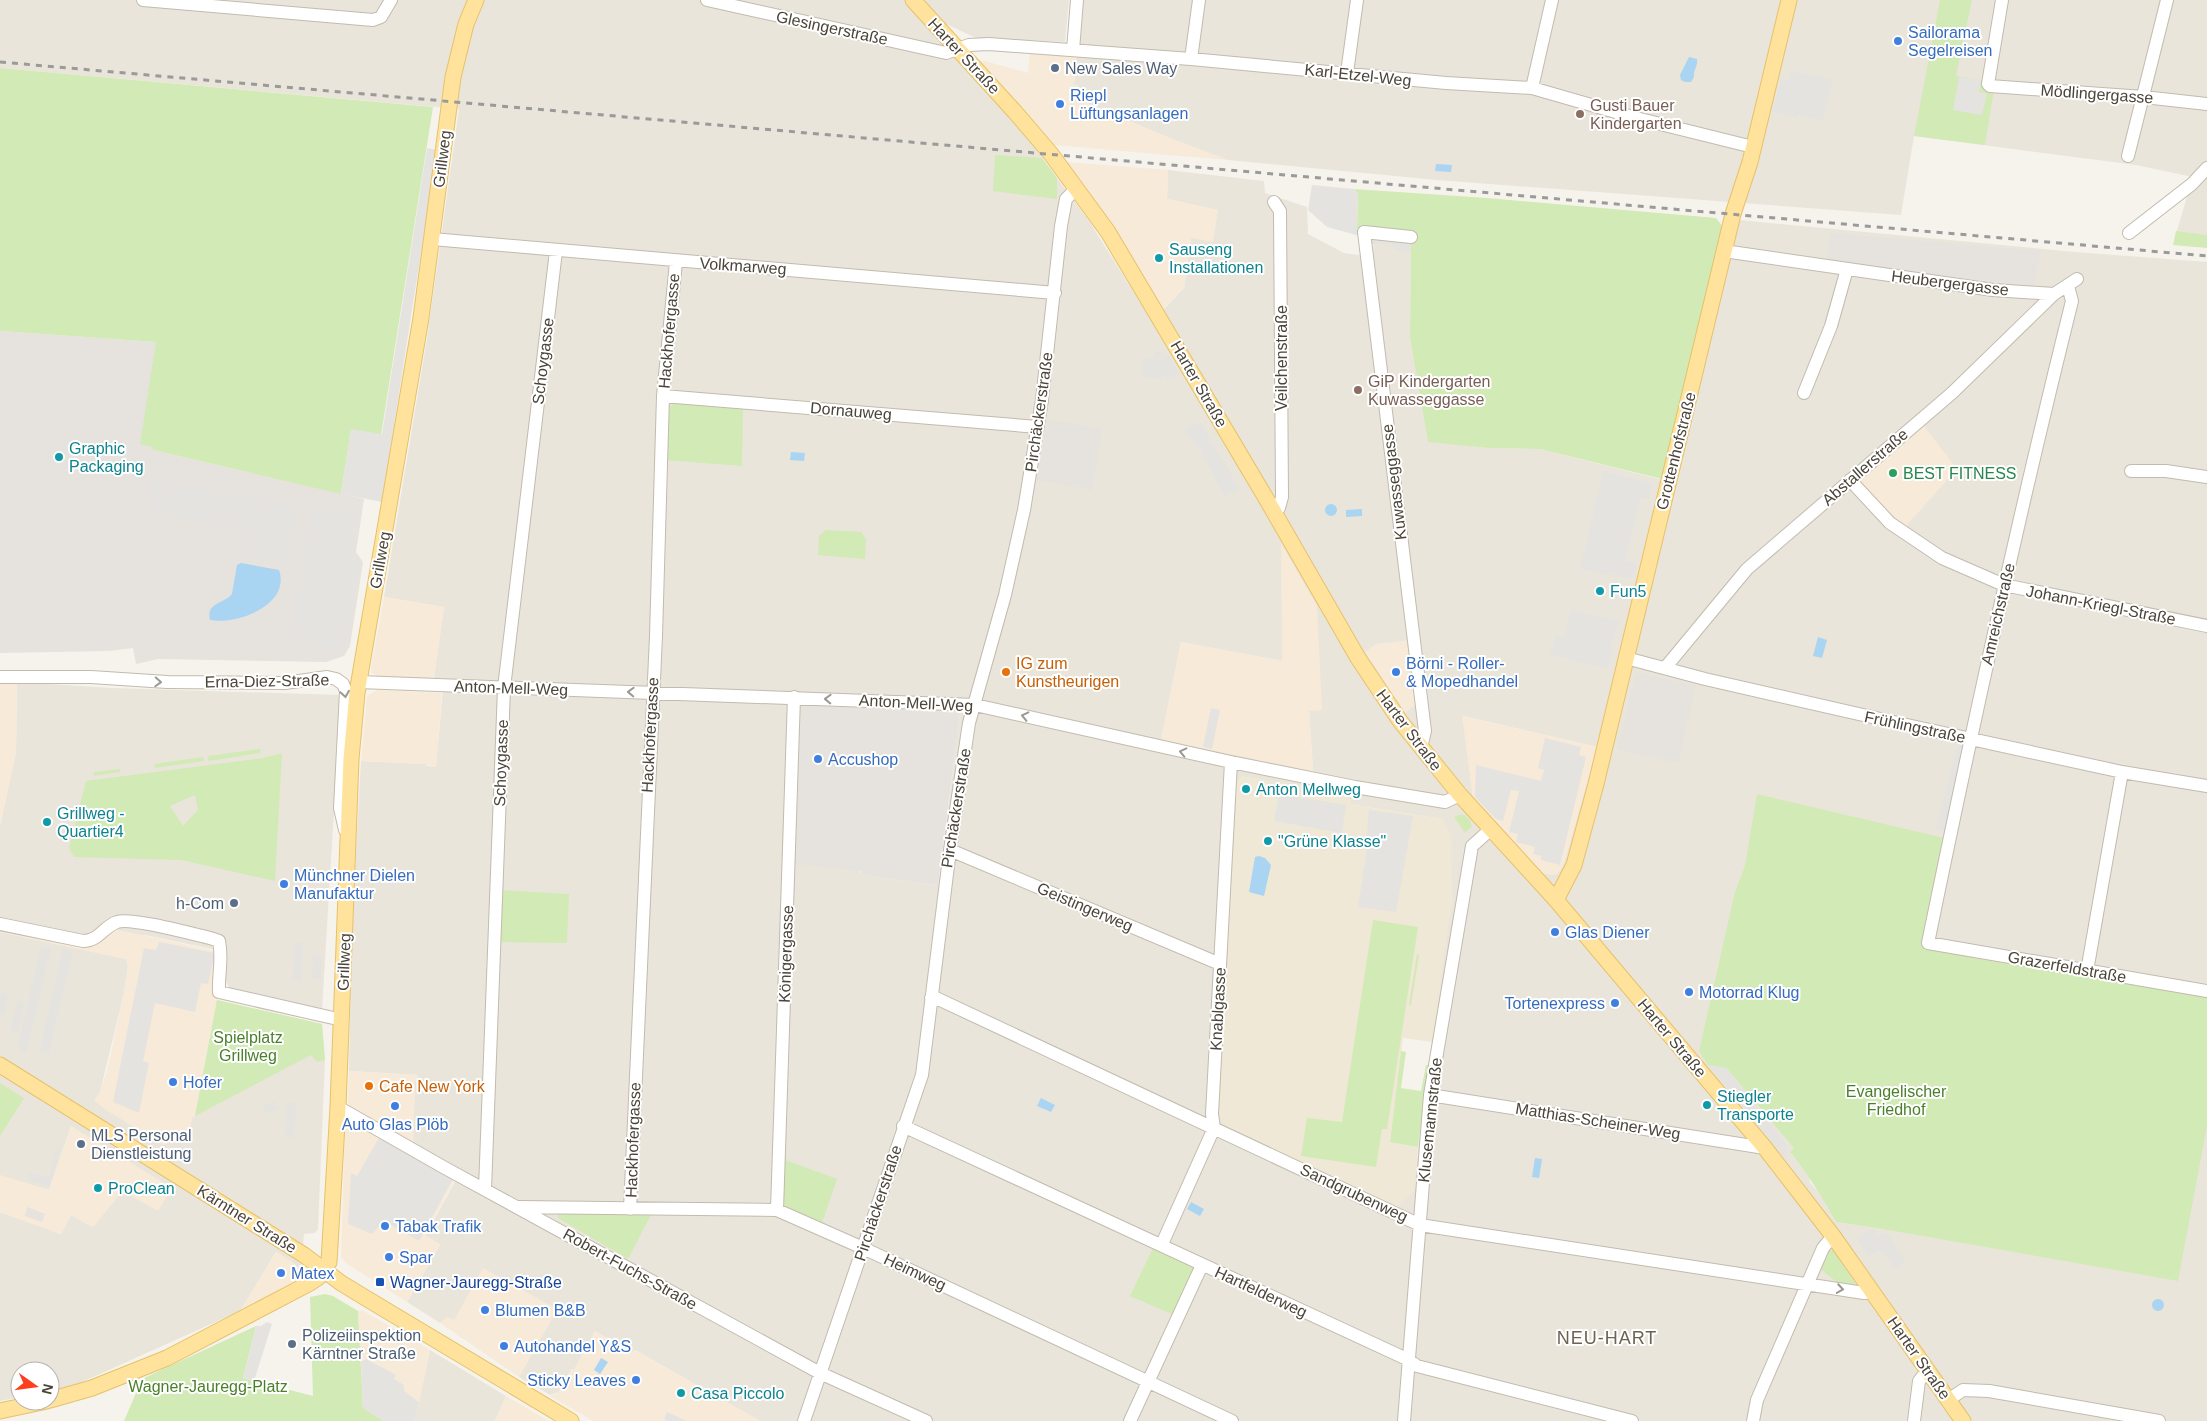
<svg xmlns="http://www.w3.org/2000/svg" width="2207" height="1421" font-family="Arial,sans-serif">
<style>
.residential{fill:#eae5da;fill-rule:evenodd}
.commercial{fill:#f7ead8}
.industrial{fill:#e6e2dd}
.education{fill:#efe8d6}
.green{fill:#d2eab5;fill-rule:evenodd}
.parking{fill:#e5e3e0}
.water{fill:#a9d4f2}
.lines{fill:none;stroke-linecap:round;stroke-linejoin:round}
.minor-casing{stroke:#c2bbae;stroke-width:14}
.major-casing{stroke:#e6c16a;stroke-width:17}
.minor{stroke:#fff;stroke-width:12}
.major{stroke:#ffe39c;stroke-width:15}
.rail{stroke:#9a9a9a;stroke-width:3;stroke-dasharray:6 6;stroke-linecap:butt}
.oneway{stroke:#9c9892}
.shop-dot{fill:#3f7fe0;stroke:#fff;stroke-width:2}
.service-dot{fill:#5c6f8a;stroke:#fff;stroke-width:2}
.education-dot{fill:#8d6e63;stroke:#fff;stroke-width:2}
.culture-dot{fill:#0f9aa8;stroke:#fff;stroke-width:2}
.leisure-dot{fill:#2e9e5b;stroke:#fff;stroke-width:2}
.food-dot{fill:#e8710a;stroke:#fff;stroke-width:2}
.transit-dot{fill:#1a4fb4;stroke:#fff;stroke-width:2}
.labels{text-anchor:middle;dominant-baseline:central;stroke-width:4;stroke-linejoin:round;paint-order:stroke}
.street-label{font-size:16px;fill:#4b4439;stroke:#fff}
.shop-label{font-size:16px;fill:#366cbe;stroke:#fff;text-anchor:start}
.service-label{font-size:16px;fill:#4e5e75;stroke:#fff;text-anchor:start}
.education-label{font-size:16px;fill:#785e54;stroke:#fff;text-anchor:start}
.culture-label{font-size:16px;fill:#0d838f;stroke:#fff;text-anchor:start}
.leisure-label{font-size:16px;fill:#27864d;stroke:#fff;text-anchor:start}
.food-label{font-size:16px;fill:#c56008;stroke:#fff;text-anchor:start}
.park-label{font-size:16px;fill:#4a7f2a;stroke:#fff}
.transit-label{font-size:16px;fill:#164399;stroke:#fff;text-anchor:start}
.neighbourhood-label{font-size:18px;letter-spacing:1px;fill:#6e6250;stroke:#fff}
</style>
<rect width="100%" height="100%" fill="#f6f3ec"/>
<path class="residential" d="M0,0H1069L1065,42L976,38L944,23L962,63L1030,139L1043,159L1091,224L1149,317L1163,310L1184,288L1191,238L1218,210L1167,199L1168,170L1264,181L1265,193L1307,207L1308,234L1344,253L1373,257L1374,231L1411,237L1410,338L1428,441L1488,448L1540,449L1675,483L1739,220L2075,252L2207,262V1421H760L635,1350L632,1353L595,1331L574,1370L571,1369L559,1392L550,1395L519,1377L557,1309L454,1320L445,1319L440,1323L407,1302L440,1245L425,1236L461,1171L413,1144L415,1081L418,1075L349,1071L352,926L361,761L426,764V766L436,767L444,678H434L444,607L384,597L427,339L459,109L0,68ZM1181,642L1282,661L1322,709L1309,711L1313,770L1161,740ZM806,705L960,713L939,882L937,885L861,875ZM1463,716L1597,747L1564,863L1544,874L1473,798ZM1354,805L1443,819L1452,900L1445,935L1413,1192L1218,1114L1227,963ZM1932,948L1985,960L1883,1229L1836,1222L1822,1197L1810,1182L1809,1176L1790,1152L1795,1148L1725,1068Z
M1081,0H2207V239L2175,237L2193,177L2136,165L1914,136L1901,215L1437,180L1228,160L1172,139L1077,99L1078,86L1074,85Z
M17,682L112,688L341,695L322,1010L230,989L225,980L226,952L145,935L95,939L0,924V826L16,752Z
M0,932L126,959L128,966L124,993L100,1092L189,1133L192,1118L195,1115L217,1000L322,1024L325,1060L318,1229L315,1233L304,1234L301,1271L292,1262L276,1252L240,1311L71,1387L50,1391V1371H20V1397L0,1401V1212L61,1234L71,1215L93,1227L122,1191L129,1195L71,1126L49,1190L0,1176Z
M430,1350L506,1396L495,1421H415Z"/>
<path class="commercial" d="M1030,51L1076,55L1074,85L1078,86L1077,99L1172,139L1228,160L1053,145L1030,139L962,63L985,61L1028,73Z
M1066,162L1168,170L1167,199L1218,210L1213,242L1191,238L1184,288L1162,310Z
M1924,426L1957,469L1906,526L1877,503L1858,480Z
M1281,543L1317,606L1322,710L1309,711L1313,771L1161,740L1181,642L1282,661Z
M384,597L444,607L434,678L378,677L372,673L371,668Z
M1409,640L1417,703L1405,713L1365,652L1376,644Z
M0,672L17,682L16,752L0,826Z
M377,690L442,693L436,767L426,766V764L361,761L367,696Z
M1462,716L1597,747L1564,863L1560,871L1555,875L1544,874L1538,869L1473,798Z
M0,924L83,941L109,928L226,953L195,1116L192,1118L189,1134L163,1145L106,1110L94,1100L100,1092L108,1067L124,993L128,966L126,959L0,932Z
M349,1071L418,1075L417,1081L415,1082L413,1144L350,1108L348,1103Z
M352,1121L455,1180L425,1235L440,1244L407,1302L346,1263L341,1257L345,1124Z
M71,1126L172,1188L158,1211L122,1191L93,1227L71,1215L61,1234L0,1212V1175L49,1190Z
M276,1252L291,1261L301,1271L300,1278L240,1311Z
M483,1268L557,1309L519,1377L440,1323L447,1317L454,1320Z
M362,1310L430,1350L415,1421H384L363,1408L358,1311Z
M595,1331L632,1353L634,1350L760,1421H593L550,1396L559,1392L571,1369L574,1370Z
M506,1396L549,1421H495Z"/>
<path class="industrial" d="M1831,233L2041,251L2033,289L1980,287L1826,262Z
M0,331L156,342L153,450L364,499L356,552L363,562L350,646L344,656L326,662L158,659L136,664L133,648L109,651L0,653Z
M1047,419L1102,429L1092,490L1037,480Z
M1636,673L1696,685L1678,763L1617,749Z
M805,705L960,713L938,885L861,875V871L795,864L801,710Z
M27,1207L45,1214L42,1222L25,1216Z"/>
<path class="education" d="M1242,776L1344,793L1354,805L1443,819L1451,836L1452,900L1432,1042L1403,1038L1390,1141L1418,1147L1414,1192L1397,1207L1224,1126L1218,1114L1235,782Z"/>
<path class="green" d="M1940,0H1972L1956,76L1986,81L1994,89L1985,145L1914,136Z
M0,68L433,107L381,435L351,430L341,494L153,450V447L140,444L156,342L0,331Z
M995,155L1042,158L1057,178V199L993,191Z
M1354,189L1487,198L1716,218L1723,227L1662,479L1540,449L1488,448L1428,442L1410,338L1411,237L1357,228L1358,195Z
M2176,231L2207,235V248L2173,245Z
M676,402L743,407L742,466L664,460L669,407Z
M826,530L861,532L866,539L865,559L818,555L819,536Z
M260,749L261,753L209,761L208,756Z
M282,753L275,881L181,860L74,857L69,848L86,781L263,758ZM195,795L198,810L183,826L170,806Z
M203,757L204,761L155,768L154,764Z
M120,769V772L94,776V772Z
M1757,794L1944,838L1932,948L1985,960L2207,996V1126L2178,1281L1883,1229L1836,1222C1822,1197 1808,1174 1790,1152L1794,1148L1726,1068L1708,1065L1699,1051L1735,892L1745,866Z
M1459,815H1464L1470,820L1472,826L1465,833L1454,817Z
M501,890L569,894L567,943L499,942Z
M1373,920L1418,927L1387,1129H1382L1376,1167L1301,1156L1307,1118L1342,1122Z
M1417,954L1419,955L1411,1005H1409Z
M217,1000L322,1024L325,1060L317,1062L311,1055L195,1116Z
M1401,1051L1406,1052L1401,1088L1421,1091L1426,1065H1428L1418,1147L1390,1142Z
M0,1083L24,1098L0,1136Z
M783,1159L837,1179L822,1223L785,1206L782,1200Z
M558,1212L652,1213L628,1259L558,1218Z
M1154,1246L1193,1267V1272L1174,1315L1130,1296Z
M1830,1250L1834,1251L1857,1287L1840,1285L1818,1267L1826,1251Z
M325,1294L333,1296L358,1311L363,1408L384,1421H124L142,1379L256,1326L243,1378L313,1396L310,1297Z"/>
<path class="parking" d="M1791,70L1833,80L1823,121L1799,114L1797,118L1772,112L1781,78L1789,80Z
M1959,77L1981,80L1979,92L1987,93L1982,115L1953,110Z
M427,148L437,150L382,502L341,494L351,429L382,434Z
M1312,185L1354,189L1358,195L1357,228L1360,232V236L1327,227L1308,210Z
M1371,233L1411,237V253L1398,251L1393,249L1392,244H1371Z
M1155,351L1161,352L1160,360L1169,355L1180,374L1168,379L1164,374L1163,380L1141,376L1144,358H1153Z
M1200,422L1240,489L1224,496L1209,467L1195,443L1183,429Z
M1603,471L1652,483L1649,499L1641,498L1625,561L1637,564L1632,579L1580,569Z
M152,481L293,503L291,512H294L293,519L295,521L289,564L240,554L243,528L148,512Z
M317,509L359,515L353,553L360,560L346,645L337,649L290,641L311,515H315Z
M1571,608L1572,610L1619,621L1610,648L1613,649L1608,668L1550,655L1555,636L1564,638Z
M1211,708L1220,710L1212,749L1203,747Z
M1545,738L1581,747L1579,755L1586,757L1560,865L1541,860V856L1533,854L1535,847L1516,842L1518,834L1509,832L1519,791L1511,790L1503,821L1496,819L1475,797L1476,765L1541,781L1544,770L1538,768Z
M1958,744L1965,746L1947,831L1936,829Z
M1279,794L1346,805L1342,833L1274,821Z
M1369,810L1413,816L1396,912L1358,907L1368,842H1366Z
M159,942L215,953L208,984L201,983L195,1012L155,1003L143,1061L149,1063L139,1113L113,1102L144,948L156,950Z
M295,942L303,943L302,980L293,979Z
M41,946L51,948L26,1054L17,1049Z
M63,948L73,951L49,1052L40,1050Z
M313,955L321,956V979H312Z
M1,992L9,995L4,1015L0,1014Z
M18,1001L25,1003L18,1034L10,1032Z
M1708,1065L1726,1068L1749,1095L1746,1098H1736Z
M274,1101L278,1109L266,1114L262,1106Z
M1749,1101L1786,1143L1787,1160L1743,1106Z
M287,1102L296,1103L295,1137H285Z
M380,1136L453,1179L419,1241L384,1221L372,1234L348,1224L351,1173L357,1176Z
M57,1146L61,1147L50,1187L27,1179L29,1172L49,1177Z
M1873,1228L1879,1235L1886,1232L1906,1263L1896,1269L1881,1250L1868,1256L1856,1237Z
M267,1322L272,1324L254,1381L243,1378L256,1326H261Z
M366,1359L396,1375L394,1379L404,1385V1391L419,1402L415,1421H384L363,1408L361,1362Z
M667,1412L687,1421H667L664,1419Z"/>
<path class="water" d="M1689,57L1697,59C1698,67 1693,70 1694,77L1691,82H1685L1681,80L1680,75Z
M1436,164L1452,165L1451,172L1435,171Z
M791,452L805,453L804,461L790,460Z
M1325 510a6 6 0 1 1 12 0a6 6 0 1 1-12 0Z
M1362,509V516L1346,517V510Z
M241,563L279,570C291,605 237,625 210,620C206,602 224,604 232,594L237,565Z
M1818,637L1827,640L1822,658L1813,656Z
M1259,856L1265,858L1271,865L1264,896L1249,892L1255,857Z
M1041,1098L1055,1105L1051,1112L1037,1106Z
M1535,1158L1542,1159L1539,1178L1532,1177Z
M1191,1202L1204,1209L1200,1216L1187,1209Z
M2152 1305a6 6 0 1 1 12 0a6 6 0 1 1-12 0Z
M601,1358L608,1362L600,1374L594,1370Z"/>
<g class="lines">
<g class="minor-casing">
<path id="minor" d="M143,0L373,20L381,17L391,0
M707,0L946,53L969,45L989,44L1191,59L1446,83L1532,88L1640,119L1753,147
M2002,0L1988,84L1990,86L2144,97L2207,104
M1073,50L1077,0
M1191,59L1199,0
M1347,73L1357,0
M1532,88L1552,0
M2128,156L2167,0
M2129,233L2192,184L2207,168
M1411,237L1364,232L1425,731L1421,748
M432,239L1055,293
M1724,251L1993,290L2054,294
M2068,286L2072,301C2019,514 1972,728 1928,943L2207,991
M1804,393L1831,326L1847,269
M663,396L1038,427
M2131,471H2166L2207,477
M1850,480L1890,523L1942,558L2004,585L2207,626
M1274,513L1279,508L1282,497L1280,211L1274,202
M1626,658L1705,679L1907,725L2122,772L2207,786
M1665,668L1747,569L1952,393L2054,294L2077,279
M0,677H91L167,682L285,683L327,677L336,679L343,684L346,691L340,808L345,830
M359,682L975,705L1231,762L1355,787L1445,802L1460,795
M950,850L1220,964
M0,924L83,941C99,941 103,927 117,922C130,917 193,934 210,938L219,941C223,960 218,974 219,992L342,1020
M2087,971L2122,772
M931,998H936L1420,1225L1864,1293L1873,1292
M1430,1095L1765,1148
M338,1107L445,1168L820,1373L926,1421
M903,1126L1409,1360L1417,1366L1632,1421
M485,1189L504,688L556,251
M518,1207L777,1210L863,1248L1232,1421
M630,1209L656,636L663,396L676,262
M777,1210L794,697
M1162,1244L1214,1128L1212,1114L1231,762
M1948,1400L1963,1390L1989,1391L2159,1421
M804,1421L922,1075L950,850L969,723L1005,595L1024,510L1042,400L1061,226L1066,199L1076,189
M1130,1421L1202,1265
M1404,1421L1430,1095L1472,846L1491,829
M1753,1421L1757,1400L1823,1248L1833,1236
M1914,1421L1919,1381L1927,1371"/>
</g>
<g class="major-casing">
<path id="major" d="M913,0L1015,112L1051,154L1108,232L1267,500L1358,658L1400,721L1460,795L1556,900L1765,1148L1833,1236L1963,1421
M1556,900L1574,865L1596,784L1733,214L1750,162L1789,0
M0,1065L304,1255L341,1283L369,1300L571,1421
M50,1400L92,1388L167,1358L310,1283L319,1277L329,1262L338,1107L351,759L357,693L421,318L453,77L466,24L476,0
M0,1411L47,1401"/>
</g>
<use href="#minor" class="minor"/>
<use href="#major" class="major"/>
<path class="rail" d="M0,62L2207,256"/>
</g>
<defs><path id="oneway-chevron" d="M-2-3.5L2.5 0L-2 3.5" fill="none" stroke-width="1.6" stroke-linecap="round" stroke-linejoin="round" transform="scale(1.25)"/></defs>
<g class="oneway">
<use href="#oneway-chevron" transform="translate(158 682) rotate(3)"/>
<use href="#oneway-chevron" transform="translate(631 692) rotate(-178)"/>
<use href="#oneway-chevron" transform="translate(345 694) rotate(81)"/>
<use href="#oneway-chevron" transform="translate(828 699) rotate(-178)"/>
<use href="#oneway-chevron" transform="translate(1025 716) rotate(-167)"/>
<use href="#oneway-chevron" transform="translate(1183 752) rotate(-167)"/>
<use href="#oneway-chevron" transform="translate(1840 1289) rotate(9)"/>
</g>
<g class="shop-dot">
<circle cx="1898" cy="41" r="5"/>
<circle cx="1060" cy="104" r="5"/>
<circle cx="1396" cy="672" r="5"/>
<circle cx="818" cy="759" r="5"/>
<circle cx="284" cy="884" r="5"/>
<circle cx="1555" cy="932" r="5"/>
<circle cx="1689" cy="992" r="5"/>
<circle cx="1615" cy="1003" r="5"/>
<circle cx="173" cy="1082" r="5"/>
<circle cx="395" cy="1106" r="5"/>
<circle cx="385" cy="1226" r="5"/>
<circle cx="389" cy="1257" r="5"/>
<circle cx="281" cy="1273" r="5"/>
<circle cx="485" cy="1310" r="5"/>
<circle cx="504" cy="1346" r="5"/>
<circle cx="636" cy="1380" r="5"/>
</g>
<g class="service-dot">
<circle cx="1055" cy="68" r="5"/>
<circle cx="234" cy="903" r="5"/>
<circle cx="81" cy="1144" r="5"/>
<circle cx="292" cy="1344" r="5"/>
</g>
<g class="education-dot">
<circle cx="1580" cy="114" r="5"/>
<circle cx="1358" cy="390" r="5"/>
</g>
<g class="culture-dot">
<circle cx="1159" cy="258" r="5"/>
<circle cx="59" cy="457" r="5"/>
<circle cx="1600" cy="591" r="5"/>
<circle cx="1246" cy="789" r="5"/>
<circle cx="47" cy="822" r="5"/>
<circle cx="1268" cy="841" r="5"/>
<circle cx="1707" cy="1105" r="5"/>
<circle cx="98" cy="1188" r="5"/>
<circle cx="681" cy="1393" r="5"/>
</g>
<circle class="leisure-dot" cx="1893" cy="473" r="5"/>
<g class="food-dot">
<circle cx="1006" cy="672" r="5"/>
<circle cx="369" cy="1086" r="5"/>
</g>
<rect class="transit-dot" x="375" y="1277" width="10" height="10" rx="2.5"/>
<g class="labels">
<g class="street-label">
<text transform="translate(832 28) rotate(12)">Glesingerstraße</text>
<text transform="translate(964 56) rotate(47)">Harter Straße</text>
<text transform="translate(1358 75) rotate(6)">Karl-Etzel-Weg</text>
<text transform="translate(2097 94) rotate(4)">Mödlingergasse</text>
<text transform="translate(442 159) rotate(-83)">Grillweg</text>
<text transform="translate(743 266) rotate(4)">Volkmarweg</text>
<text transform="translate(1950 283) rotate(7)">Heubergergasse</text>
<text transform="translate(669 331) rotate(-85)">Hackhofergasse</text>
<text transform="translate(1281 358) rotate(-90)">Veilchenstraße</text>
<text transform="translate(543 361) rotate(-83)">Schoygasse</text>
<text transform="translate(1199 384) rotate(60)">Harter Straße</text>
<text transform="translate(851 411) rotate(5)">Dornauweg</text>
<text transform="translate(1039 412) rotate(-82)">Pirchäckerstraße</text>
<text transform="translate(1676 451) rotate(-76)">Grottenhofstraße</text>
<text transform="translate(1865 467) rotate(-41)">Abstallerstraße</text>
<text transform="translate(1394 482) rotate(-97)">Kuwasseggasse</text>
<text transform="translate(380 560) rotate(-80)">Grillweg</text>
<text transform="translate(2101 605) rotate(11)">Johann-Kriegl-Straße</text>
<text transform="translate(1998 614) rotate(-77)">Amreichstraße</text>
<text transform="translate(267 681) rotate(-1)">Erna-Diez-Straße</text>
<text transform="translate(511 688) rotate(2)">Anton-Mell-Weg</text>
<text transform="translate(916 703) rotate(3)">Anton-Mell-Weg</text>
<text transform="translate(1915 727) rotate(12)">Frühlingstraße</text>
<text transform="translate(1409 730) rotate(53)">Harter Straße</text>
<text transform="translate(650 735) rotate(-87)">Hackhofergasse</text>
<text transform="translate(501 763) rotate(-88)">Schoygasse</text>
<text transform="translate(956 808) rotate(-81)">Pirchäckerstraße</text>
<text transform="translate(1085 907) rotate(23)">Geistingerweg</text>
<text transform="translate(786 954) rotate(-88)">Königergasse</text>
<text transform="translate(344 962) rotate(-88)">Grillweg</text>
<text transform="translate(2067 967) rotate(10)">Grazerfeldstraße</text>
<text transform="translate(1218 1009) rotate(-87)">Knablgasse</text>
<text transform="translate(1672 1038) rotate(50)">Harter Straße</text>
<text transform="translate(1430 1120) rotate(-84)">Klusemannstraße</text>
<text transform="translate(1598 1121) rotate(9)">Matthias-Scheiner-Weg</text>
<text transform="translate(633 1140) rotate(-88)">Hackhofergasse</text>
<text transform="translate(1354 1193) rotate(25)">Sandgrubenweg</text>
<text transform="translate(878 1203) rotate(-72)">Pirchäckerstraße</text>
<text transform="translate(247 1219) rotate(32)">Kärntner Straße</text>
<text transform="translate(630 1269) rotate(29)">Robert-Fuchs-Straße</text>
<text transform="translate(915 1272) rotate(25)">Heimweg</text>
<text transform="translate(1261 1292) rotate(25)">Hartfelderweg</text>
<text transform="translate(1919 1358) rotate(55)">Harter Straße</text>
</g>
<g class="shop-label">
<text x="1908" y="32">Sailorama<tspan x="1908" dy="18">Segelreisen</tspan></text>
<text x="1070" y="95">Riepl<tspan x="1070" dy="18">Lüftungsanlagen</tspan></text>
<text x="1406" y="663">Börni - Roller-<tspan x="1406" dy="18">&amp; Mopedhandel</tspan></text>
<text x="828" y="759">Accushop</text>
<text x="294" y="875">Münchner Dielen<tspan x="294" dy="18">Manufaktur</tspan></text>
<text x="1565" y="932">Glas Diener</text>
<text x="1699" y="992">Motorrad Klug</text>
<text x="1605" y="1003" text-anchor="end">Tortenexpress</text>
<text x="183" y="1082">Hofer</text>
<text x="395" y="1124" text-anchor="middle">Auto Glas Plöb</text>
<text x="395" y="1226">Tabak Trafik</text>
<text x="399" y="1257">Spar</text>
<text x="291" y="1273">Matex</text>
<text x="495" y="1310">Blumen B&amp;B</text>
<text x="514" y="1346">Autohandel Y&amp;S</text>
<text x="626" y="1380" text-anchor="end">Sticky Leaves</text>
</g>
<g class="service-label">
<text x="1065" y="68">New Sales Way</text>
<text x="224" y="903" text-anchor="end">h-Com</text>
<text x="91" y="1135">MLS Personal<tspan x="91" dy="18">Dienstleistung</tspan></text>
<text x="302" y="1335">Polizeiinspektion<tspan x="302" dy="18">Kärntner Straße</tspan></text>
</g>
<g class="education-label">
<text x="1590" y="105">Gusti Bauer<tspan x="1590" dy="18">Kindergarten</tspan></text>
<text x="1368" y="381">GiP Kindergarten<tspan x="1368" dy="18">Kuwasseggasse</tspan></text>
</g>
<g class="culture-label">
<text x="1169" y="249">Sauseng<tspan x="1169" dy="18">Installationen</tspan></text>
<text x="69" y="448">Graphic<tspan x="69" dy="18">Packaging</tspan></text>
<text x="1610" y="591">Fun5</text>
<text x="1256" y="789">Anton Mellweg</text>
<text x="57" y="813">Grillweg -<tspan x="57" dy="18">Quartier4</tspan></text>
<text x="1278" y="841">"Grüne Klasse"</text>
<text x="1717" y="1096">Stiegler<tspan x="1717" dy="18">Transporte</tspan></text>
<text x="108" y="1188">ProClean</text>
<text x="691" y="1393">Casa Piccolo</text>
</g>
<g class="leisure-label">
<text x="1903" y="473">BEST FITNESS</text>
</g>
<g class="food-label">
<text x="1016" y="663">IG zum<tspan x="1016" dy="18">Kunstheurigen</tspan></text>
<text x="379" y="1086">Cafe New York</text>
</g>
<g class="park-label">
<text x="248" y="1037">Spielplatz<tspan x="248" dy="18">Grillweg</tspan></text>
<text x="1896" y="1091">Evangelischer<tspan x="1896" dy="18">Friedhof</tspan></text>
<text x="208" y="1386">Wagner-Jauregg-Platz</text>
</g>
<g class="transit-label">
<text x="390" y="1282">Wagner-Jauregg-Straße</text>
</g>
<g class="neighbourhood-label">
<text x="1607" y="1338">NEU-HART</text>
</g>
</g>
<g transform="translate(35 1386) rotate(104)"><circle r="24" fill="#ffffff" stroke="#b7b4b0"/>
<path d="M0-4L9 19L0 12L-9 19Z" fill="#fc3f1d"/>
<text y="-8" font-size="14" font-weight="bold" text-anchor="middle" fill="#4b4439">N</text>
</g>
</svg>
